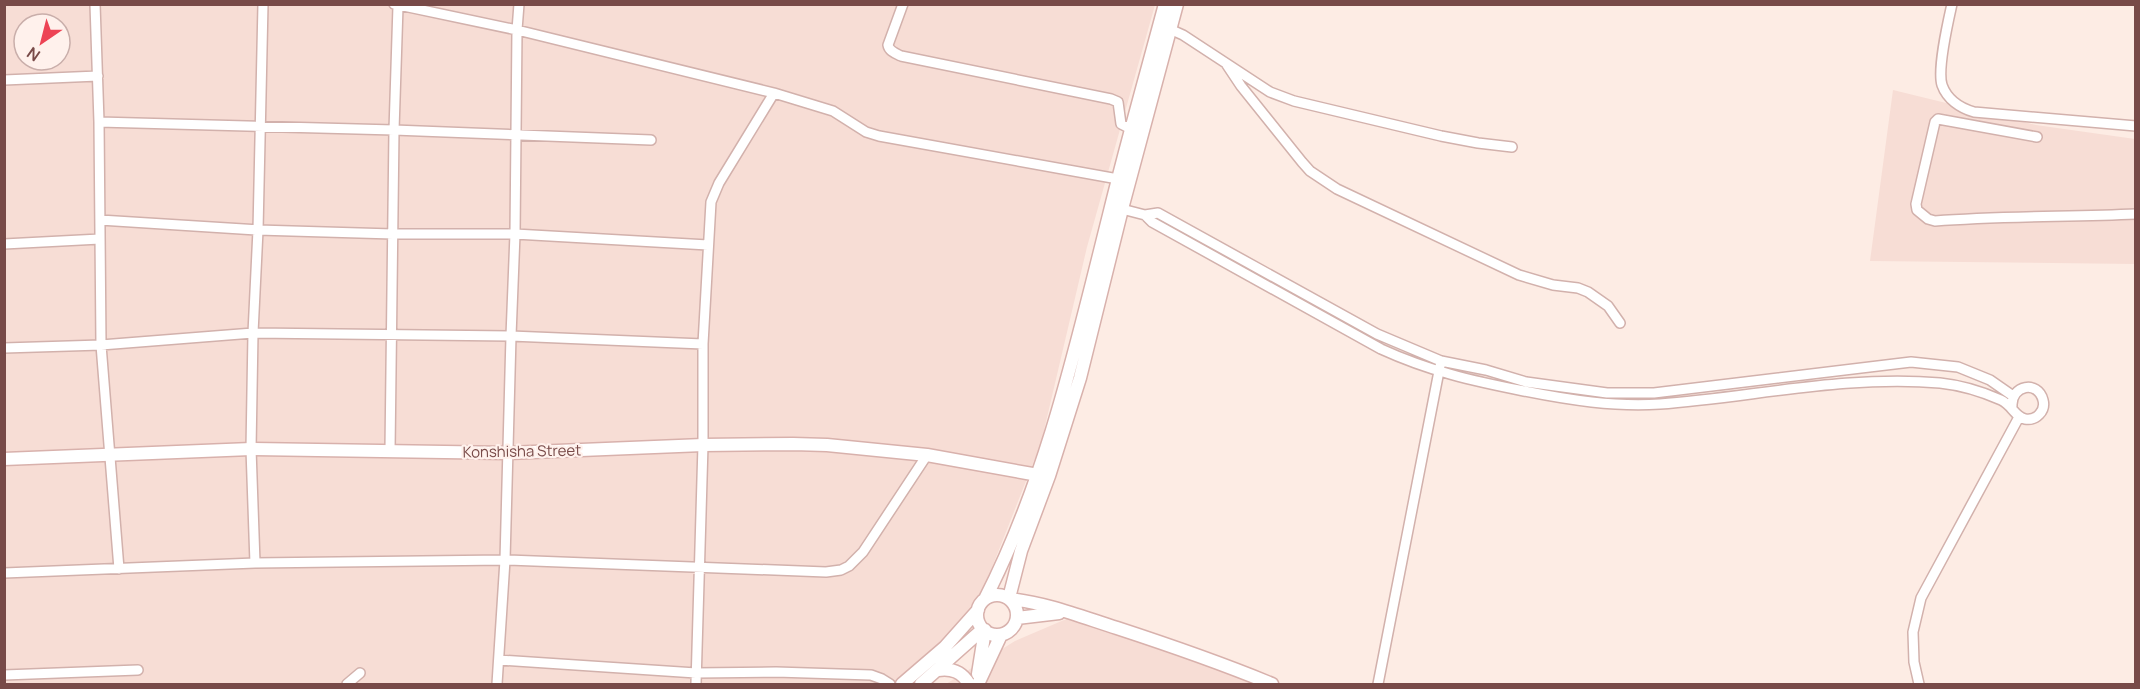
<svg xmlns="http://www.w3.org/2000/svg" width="2140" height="689" font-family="Manrope,sans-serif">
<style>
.residential{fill:#f7ddd5;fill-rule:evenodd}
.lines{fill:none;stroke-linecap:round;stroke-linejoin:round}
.street-casing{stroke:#d2b1ac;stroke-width:12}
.secondary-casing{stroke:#d8b1ac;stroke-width:15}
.street{stroke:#fff;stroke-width:9}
.secondary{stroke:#fff;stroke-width:12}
.labels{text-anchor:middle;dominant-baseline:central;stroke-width:4.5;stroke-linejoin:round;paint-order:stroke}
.street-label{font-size:15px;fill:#784a48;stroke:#fff1ec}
</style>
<rect width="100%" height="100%" fill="#fdece4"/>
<path class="residential" d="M4,5H1155L1087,247L1041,443L978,603L914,670L895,684H5ZM24,24H60V60H24Z
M1893,90L2036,125L2135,139V264L1870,261Z
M1071,617L1211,665L1253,684H946L1015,641Z"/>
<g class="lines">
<g class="street-casing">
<path id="street" d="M95,4L99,122L101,345L119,569
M394,4L517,30L774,93L833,111L866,132L879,136L1118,179
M903,4L888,45C889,51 895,53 901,56L1111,99L1118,102L1121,124L1131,129
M1952,4C1948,22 1937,69 1942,85C1947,99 1960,108 1974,112L2136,126
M1165,27L1183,35L1270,92L1294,101L1441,136L1478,143L1512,147
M1227,65L1241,86L1302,162L1310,171L1337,189L1519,275L1553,285L1578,288L1588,292L1608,306L1620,323
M4,80L98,76
M99,122L394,130L651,140
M2037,137L1938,119L1935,122L1916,204L1917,210L1928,219L1935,221C2002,216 2069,217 2136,214
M1118,208L1145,215L1158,213L1377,334L1441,361L1486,370L1526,382L1607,393H1654L1911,362L1958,367L1990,380L2013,396
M1145,215L1152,222L1381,349C1429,371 1473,381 1524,391C1569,400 1614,407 1660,404C1753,397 1845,375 1940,383C1959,385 1983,392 2001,400C2012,405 2015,417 2025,419C2036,421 2046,411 2043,400C2038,380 2011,385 2012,406
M100,220L258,230L393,234H515L708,245
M4,244L100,239
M4,348L101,345L253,333L511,336L703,344
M390,450L394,130L398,6
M255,563L251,449L253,333L258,230L263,4
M4,573L255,563L505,560L826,572L841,570L849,566L863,552L927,455
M499,660L696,673L776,672L871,675L882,679L890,684
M4,675L138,670
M347,684L360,673
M497,684L505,560L511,336L515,234L517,30L519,4
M696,684L703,445V344L711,202L719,183L774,93
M1378,684L1440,366
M1919,684L1914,662L1913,632L1921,598L2019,417"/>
</g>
<g class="secondary-casing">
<path id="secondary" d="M4,459L251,449L508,453L703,445L793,444L827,445L927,455L1038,475
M977 615a20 20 0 1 1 40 0a20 20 0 1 1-40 0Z
M1009,598L1021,551L1049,476L1080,378L1123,205L1177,4
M985,599C1047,478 1076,346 1109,215C1126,145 1146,75 1165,4
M1010,599C1047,603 1082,617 1117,628C1169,645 1221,663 1272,684
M1017,618L1059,613
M938,670C952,668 962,672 969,684
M978,674L985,630
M902,684L945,647L978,610
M921,684L983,629
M978,684L1001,635"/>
</g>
<use href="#street" class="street"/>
<use href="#secondary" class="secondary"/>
</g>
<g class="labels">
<g class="street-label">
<text transform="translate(522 451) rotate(-1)">Konshisha Street</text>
</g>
</g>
<rect width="2140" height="689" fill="none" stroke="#784a48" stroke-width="12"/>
<g transform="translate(42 42) rotate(215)"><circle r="28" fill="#fff1ec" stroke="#c9aeaa" stroke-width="1.5"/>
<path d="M0-4.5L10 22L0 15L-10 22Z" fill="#ed4354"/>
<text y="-9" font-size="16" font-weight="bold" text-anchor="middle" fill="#784a48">N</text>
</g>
</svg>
